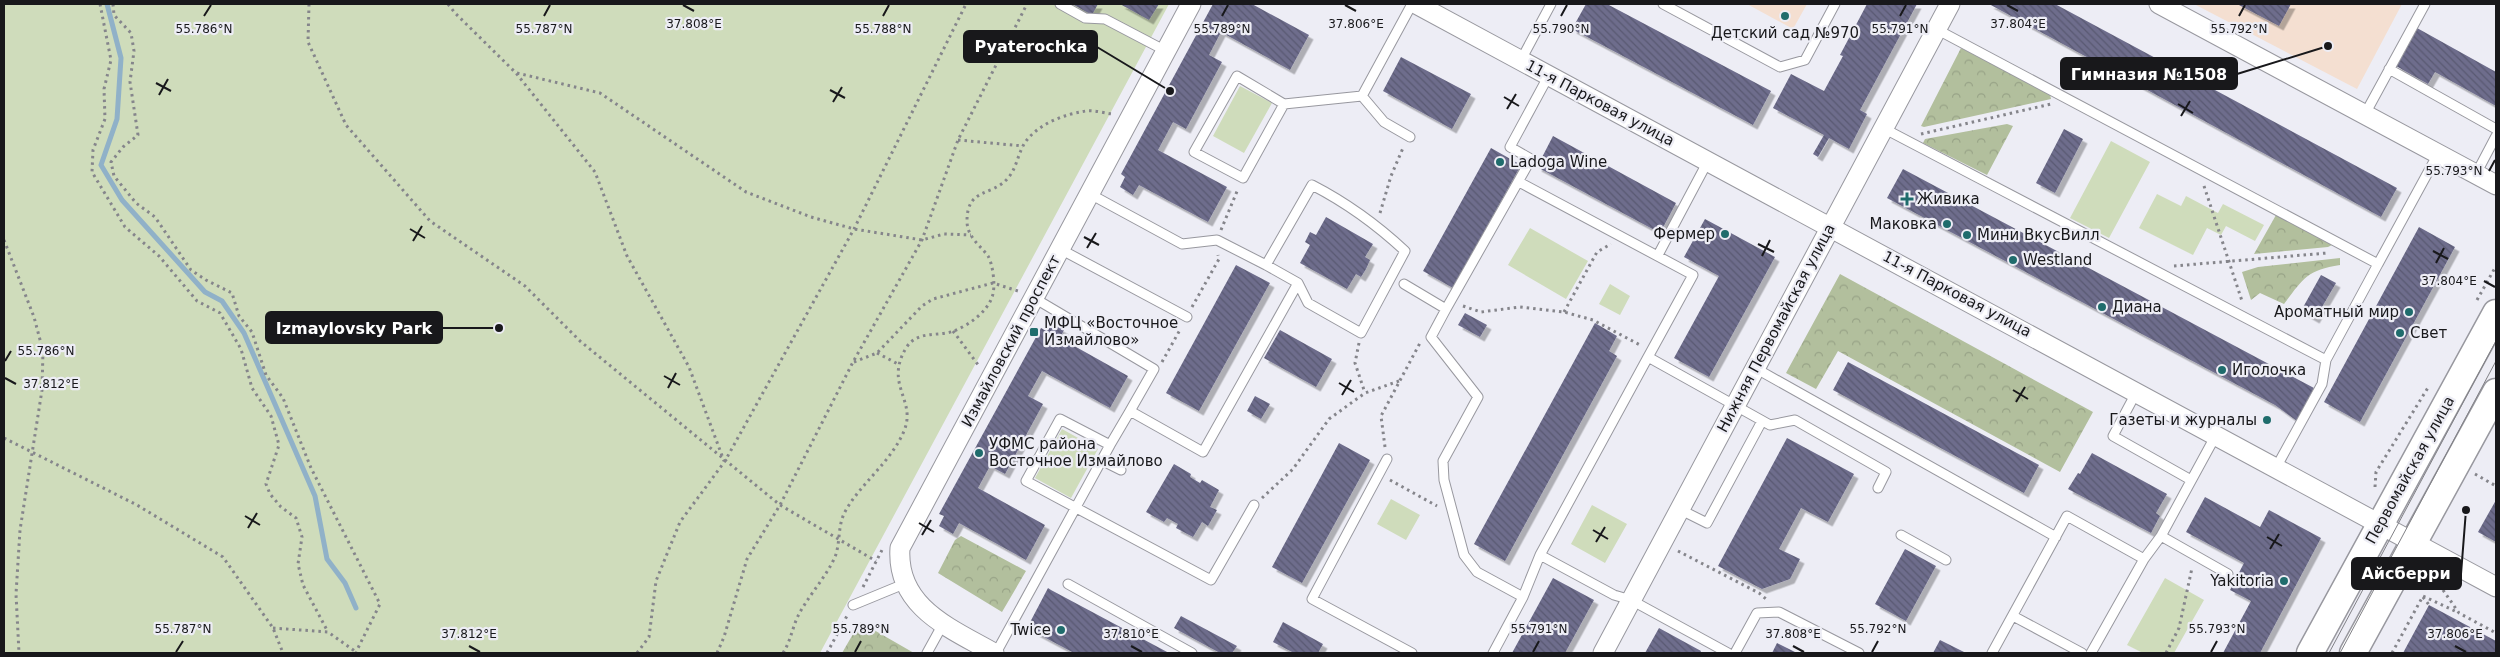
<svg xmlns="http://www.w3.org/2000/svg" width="2500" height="657" font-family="'DejaVu Sans',sans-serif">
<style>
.education{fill:#f4dfd1}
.forest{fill:url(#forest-crowns)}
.park{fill:#cfdcbb}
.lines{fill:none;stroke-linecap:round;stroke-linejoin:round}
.stream{stroke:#90b1c8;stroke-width:5}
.building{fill:url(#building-back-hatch);filter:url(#shadow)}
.lane-casing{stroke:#98989f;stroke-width:11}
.street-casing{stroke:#98989f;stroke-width:21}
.secondary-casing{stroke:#98989f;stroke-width:29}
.path{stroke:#85858b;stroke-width:3;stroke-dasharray:2.5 4;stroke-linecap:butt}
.lane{stroke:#fff;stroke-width:9}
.street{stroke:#fff;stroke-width:19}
.secondary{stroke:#fff;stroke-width:26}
.tram{stroke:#818186;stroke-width:1}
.ticks{fill:none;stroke:#18181b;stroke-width:2}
.poi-dot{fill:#1f6c6c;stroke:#ededf5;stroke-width:2}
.labels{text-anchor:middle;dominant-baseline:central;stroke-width:4.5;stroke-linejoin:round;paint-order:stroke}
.poi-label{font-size:15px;fill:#18181b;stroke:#ededf5;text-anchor:start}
.street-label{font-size:15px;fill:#18181b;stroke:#ededf5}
.ticks-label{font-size:12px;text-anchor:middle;fill:#18181b;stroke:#ededf5;stroke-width:4.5;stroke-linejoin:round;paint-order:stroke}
.leader{fill:none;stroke:#18181b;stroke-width:2}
.callout-dot{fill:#18181b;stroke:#ededf5;stroke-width:2}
.callout{fill:#18181b;stroke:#18181b;stroke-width:2}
.callout-label{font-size:16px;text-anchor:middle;font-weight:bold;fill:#fff}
</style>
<defs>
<pattern id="forest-crowns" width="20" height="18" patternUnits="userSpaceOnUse" patternTransform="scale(1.25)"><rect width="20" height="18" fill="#b2bf9d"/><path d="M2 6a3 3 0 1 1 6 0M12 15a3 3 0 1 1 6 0" fill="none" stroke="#98a387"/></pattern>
<pattern id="building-back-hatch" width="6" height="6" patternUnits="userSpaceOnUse" patternTransform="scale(1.25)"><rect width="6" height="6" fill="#6e6d8c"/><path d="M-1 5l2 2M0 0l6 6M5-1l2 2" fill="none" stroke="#595972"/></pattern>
<filter id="shadow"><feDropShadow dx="4.5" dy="4.5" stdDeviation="0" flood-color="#0004"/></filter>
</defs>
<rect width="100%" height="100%" fill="#ededf5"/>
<path class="education" d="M1747,4H1807L1793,29Z
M2194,4H2402L2357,89Z"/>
<path class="forest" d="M1961,48L2050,94L2051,99L1924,127L1921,126Z
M2007,124L2013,126L1987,175L1923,143L1925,139Z
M2276,215L2332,245L2328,247L2254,254Z
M2340,258V265C2307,270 2303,279 2284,304L2260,293L2251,300L2242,272L2258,267Z
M1840,274L2093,412L2060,472L1838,351L1816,389L1786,373Z
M961,536L1026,571L1002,612L938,573L955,540Z
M860,622L914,653H842Z"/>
<path class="park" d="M4,4H1169L820,653H4Z
M1240,86L1272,103L1244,153L1213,136Z
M2111,141L2150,162L2109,238L2070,218Z
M2157,194L2181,206L2186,196L2218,213L2223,204L2264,225L2255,241L2226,226L2221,235L2207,228L2193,255L2139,228Z
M1530,228L1588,261L1566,299L1508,265Z
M1610,284L1630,296L1620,315L1599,304Z
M1062,429L1098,449L1071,498L1035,478Z
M1391,499L1420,515L1406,540L1377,524Z
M1592,505L1627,524L1605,563L1571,544Z
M2165,578L2204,600L2174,653H2143L2127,645Z"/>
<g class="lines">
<path class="stream" d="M107,4L121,58L117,119L101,165L122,200L205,292L222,301L244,333L315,496L327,559L345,583L356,608"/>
</g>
<path class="building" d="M1072,4H1098L1092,15Z
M1120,4H1159L1149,20Z
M1213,4H1252L1309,35L1290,70L1221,32L1209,55L1222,62L1186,129L1173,122L1158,150L1227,187L1208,222L1139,185L1133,195L1120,187L1125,177L1121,174Z
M1586,4H1607L1771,91L1753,125L1572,29Z
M1867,4H1917L1860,110L1867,114L1849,149L1829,138L1818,157L1813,154L1824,135L1773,108L1791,74L1824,91L1843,56L1840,55Z
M1989,4H2055L2397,188L2381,217Z
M2237,4H2291L2279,26Z
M2417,28L2496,72V106L2435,72L2428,84L2396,66Z
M1401,57L1471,94L1452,129L1383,91Z
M2064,129L2083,139L2055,193L2036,183Z
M1553,136L1676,203L1660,233L1537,167Z
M1491,148L1521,165L1453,288L1423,271Z
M1903,169L2314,388L2297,421L2275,405L1887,198Z
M1326,217L1373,244L1365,257L1370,260L1366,269L1361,277L1356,274L1347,289L1300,263L1310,245L1305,242L1310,232L1316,235Z
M1705,219L1775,257L1709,377L1674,358L1719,276L1684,257Z
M2419,227L2455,247L2360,422L2324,402Z
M1236,265L1270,283L1199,411L1166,393Z
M2321,275L2336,283L2315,319L2301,311Z
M1465,313L1487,325L1480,337L1458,325Z
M1052,323L1064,330L1060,338L1128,376L1110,408L1042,371L1028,396L1043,404L1005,474L990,466L978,488L1045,525L1026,560L959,523L953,534L939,526L944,516L939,514L1041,328L1047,331Z
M1595,323L1617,336L1609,351L1617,356L1505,561L1474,544Z
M1280,330L1332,359L1316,387L1264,358Z
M1848,362L2039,465L2024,493L1833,390Z
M1255,396L1270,404L1261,419L1247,411Z
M1787,438L1854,474L1828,522L1801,508L1779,549L1800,559L1790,579L1762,589L1718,566Z
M1339,443L1370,460L1302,583L1272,567Z
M2092,453L2167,494L2156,513L2160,516L2151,533L2068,489L2078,473L2080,474Z
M1174,464L1191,474L1190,477L1200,483L1202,480L1219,490L1210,507L1217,510L1208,526L1202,522L1193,537L1176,528L1178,524L1167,518L1164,522L1146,512Z
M2205,497L2260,527L2269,510L2321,538L2260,653H2223L2251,601L2230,590L2244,563L2186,532Z
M2496,500V542L2478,532Z
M1905,549L1936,566L1906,621L1875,604Z
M1553,578L1594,600L1565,653H1512Z
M1048,588L1051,590L1169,653H1074L1027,628Z
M2429,605L2496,641V653H2403Z
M1181,616L1237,646L1232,653H1220L1174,628Z
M1283,622L1323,644L1318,653H1294L1273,642Z
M1659,628L1701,651L1700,653H1645Z
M1940,640L1966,653H1933Z
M1777,643L1797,653H1772Z"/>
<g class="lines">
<g class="lane-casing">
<path id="lane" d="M1060,4L1085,18L1105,19L1166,51
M1663,4L1780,67L1805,60L1835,4
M1936,29L2378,264L2326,360
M1521,60L1551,4
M2389,69L2496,129
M1362,96L1384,122L1410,137
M1284,104L1243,178L1194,152L1237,76L1284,104L1362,96L1412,4
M2365,114L2425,4
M1883,128L2326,360L2322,384L2277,466
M2476,174L2496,136
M1519,182L1693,275L1648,357L1770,425L1795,420L1886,472L1878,488
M1090,194L1182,244L1217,240L1266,265L1312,185C1347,203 1376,224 1405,251L1361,333L1308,303L1298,283L1266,265
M1060,249L1187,317
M1658,255L1708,161
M2378,264L2438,154
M1404,284L1446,309L1531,159L1510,147L1549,75
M1034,298L1154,369L1130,411L1203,452L1298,283
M1446,309L1431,337L1478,397L1443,461L1444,480L1464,555L1477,572L1523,597
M1648,357L1540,555L1614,595L1631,600L1728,653
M1755,368L2056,537
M2137,391L2113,436L2191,480
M1110,445L1130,411
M1387,459L1312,599L1412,653
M1101,460L1121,470
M1679,509L1707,523L1762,421
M1901,535L1946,560
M2161,536L2228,574
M1068,584L1192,653
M853,605L904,584
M2013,616L2082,653
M927,653L943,624
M996,653L1110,445L1060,419L1026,481L1211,580L1254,505
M1493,653L1523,597L1540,555
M1735,653L1757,613L1779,612L1859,653
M1992,653L2067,516L2144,559L2161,536L2216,435
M2091,653L2144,559"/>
</g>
<g class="street-casing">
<path id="street" d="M1416,4L2496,587
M2159,4L2496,185
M994,653C950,628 896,607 900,548L1191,4
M1603,653L1950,4"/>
</g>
<g class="secondary-casing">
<path id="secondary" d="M2310,653L2496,313
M2353,653L2496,392"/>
</g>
<path class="path" d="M100,4L111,60L104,89L105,119L93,150L92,172L125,227L159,256L197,301L220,313L241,349L252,388L271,416L279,445L266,484L270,494L281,507L296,518L302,537L298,564L303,585L328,632
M113,4L114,15L131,33L134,51L130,82L138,135L123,147L111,162L114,176L136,203L155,217L191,270L206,280L232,293L239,316L252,332L266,375L283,398L311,468L380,604L356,652
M309,4L308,42L346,125L430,221L525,286L580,341L780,505L876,561
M448,4L455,13L516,73L595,172L627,256L689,367L724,461
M517,73L600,93L746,192L811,217L854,229L922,240L944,234L971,235
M1921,134L2051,104
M958,140L1023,146
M2204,186L2242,301
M1380,213L1391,176L1403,148
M1221,230L1238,189
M4,240L34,317L43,351L42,390L20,530L16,594L19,653
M2174,266L2327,253
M2477,300L2496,266
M1463,306L1481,312L1520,307L1564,312L1593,320L1640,345
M1192,307L1219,259L1218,255
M1564,312L1597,252L1611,244
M953,331L979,366
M1359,343L1355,363L1365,393
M877,353L898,364
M854,362L877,353L922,306L933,299L993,283L1018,291
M1162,362L1181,328
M4,438L137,505L223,557L273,628L283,653
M1385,447L1381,416L1420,343
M2475,474L2496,486
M1390,480L1437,506
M2375,487L2376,472L2429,386
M1262,498L1293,469L1329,419L1365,393L1399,381
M1678,551L1759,593L1766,599
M863,587L882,550
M2443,590L2459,613L2496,633
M2423,597L2429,605
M273,628L328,632L356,652
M637,653L649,637L656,581L680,522L725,461L854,229L966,4
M717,653L724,637L747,559L780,505L853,362L922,240L958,140L1027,4
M783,653C790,642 792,630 797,618C807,597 825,579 835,557C841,541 837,525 846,510C862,482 891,462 904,431C917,400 884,385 906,348C917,330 937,337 954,331C969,325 987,312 992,297C996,288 993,264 988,256C980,245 967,237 967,221C967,187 992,197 1008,178C1017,168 1018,152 1026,141C1040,123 1065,114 1086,111C1094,110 1104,113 1112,114
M827,653L848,614
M2166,653L2179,628L2192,568
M2392,653L2423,596L2459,613"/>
<use href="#lane" class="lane"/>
<use href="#street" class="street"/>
<use href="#secondary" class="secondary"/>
<path class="tram" d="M2329,653L2496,341
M2340,653L2496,361"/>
</g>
<path class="ticks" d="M683,5L694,11M1345,5L1356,11M2007,5L2018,11M204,16L211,5M544,16L550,5M883,16L889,5M1222,16L1228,5M1561,16L1567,5M1900,16L1906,5M2239,16L2245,5M156,83L171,91M830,90L845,98M159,95L168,79M1504,97L1519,106M833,102L842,87M2178,104L2193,113M1507,109L1516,94M2181,116L2190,101M2489,171L2495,160M410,229L425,238M1084,237L1099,245M413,241L422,226M1758,244L1774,252M1087,248L1096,233M2433,251L2448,259M1762,256L1770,240M2436,263L2444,248M2484,281L2495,287M5,361L11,351M664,376L680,385M5,378L16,384M1339,383L1354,392M668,388L676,373M2013,390L2028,399M1342,395L1351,380M2016,402L2025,387M245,516L260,525M919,523L934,532M248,528L257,513M1593,530L1608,539M922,535L931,520M2267,537L2282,546M1596,542L1605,527M2270,549L2279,534M469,646L480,652M1131,646L1142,652M1793,646L1804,652M2455,646L2466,652M176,652L183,641M855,652L861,641M1533,652L1539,641M1872,652L1878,641M2211,652L2217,641"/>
<g class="poi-dot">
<circle cx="1785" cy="16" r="5"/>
<circle cx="1500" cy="162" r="5"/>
<path d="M1904.5 191.5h5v5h5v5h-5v5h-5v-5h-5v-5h5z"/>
<circle cx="1947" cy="224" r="5"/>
<circle cx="1725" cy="234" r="5"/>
<circle cx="1967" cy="235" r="5"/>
<circle cx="2013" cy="260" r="5"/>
<circle cx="2102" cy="307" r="5"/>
<circle cx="2409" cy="312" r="5"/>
<rect x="1029" y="327" width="10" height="10" rx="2.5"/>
<circle cx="2400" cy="333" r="5"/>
<circle cx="2222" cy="370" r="5"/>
<circle cx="2267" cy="420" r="5"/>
<circle cx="979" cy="453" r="5"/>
<circle cx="2284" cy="581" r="5"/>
<circle cx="1061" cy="630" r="5"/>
</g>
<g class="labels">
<g class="poi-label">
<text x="1785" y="33" text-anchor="middle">Детский сад №970</text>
<text x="1510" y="162">Ladoga Wine</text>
<text x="1917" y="199">Живика</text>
<text x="1937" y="224" text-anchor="end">Маковка</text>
<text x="1715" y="234" text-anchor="end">Фермер</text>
<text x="1977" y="235">Мини ВкусВилл</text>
<text x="2023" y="260">Westland</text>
<text x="2112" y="307">Диана</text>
<text x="2399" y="312" text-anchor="end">Ароматный мир</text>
<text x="1044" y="323">МФЦ «Восточное<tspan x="1044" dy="17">Измайлово»</tspan></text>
<text x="2410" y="333">Свет</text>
<text x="2232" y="370">Иголочка</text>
<text x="2257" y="420" text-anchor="end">Газеты и журналы</text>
<text x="989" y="444">УФМС района<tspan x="989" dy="17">Восточное Измайлово</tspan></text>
<text x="2274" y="581" text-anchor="end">Yakitoria</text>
<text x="1051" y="630" text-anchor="end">Twice</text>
</g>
<g class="street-label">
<text transform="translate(1600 103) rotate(28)">11-я Парковая улица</text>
<text transform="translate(1957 294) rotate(28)">11-я Парковая улица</text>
<text transform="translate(1776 328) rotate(-62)">Нижняя Первомайская улица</text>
<text transform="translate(1011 341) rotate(-62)">Измайловский проспект</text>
<text transform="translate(2410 470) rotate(-61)">Первомайская улица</text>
</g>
</g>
<g class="ticks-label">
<text x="694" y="28">37.808°E</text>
<text x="1356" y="28">37.806°E</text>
<text x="2018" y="28">37.804°E</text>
<text x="204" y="33">55.786°N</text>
<text x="544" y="33">55.787°N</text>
<text x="883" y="33">55.788°N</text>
<text x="1222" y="33">55.789°N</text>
<text x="1561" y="33">55.790°N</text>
<text x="1900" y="33">55.791°N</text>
<text x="2239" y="33">55.792°N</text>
<text x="2454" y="175">55.793°N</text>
<text x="2449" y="285">37.804°E</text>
<text x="46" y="355">55.786°N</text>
<text x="51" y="388">37.812°E</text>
<text x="183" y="633">55.787°N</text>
<text x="861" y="633">55.789°N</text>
<text x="1539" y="633">55.791°N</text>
<text x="1878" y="633">55.792°N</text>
<text x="2217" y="633">55.793°N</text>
<text x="469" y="638">37.812°E</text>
<text x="1131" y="638">37.810°E</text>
<text x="1793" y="638">37.808°E</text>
<text x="2455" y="638">37.806°E</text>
</g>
<path class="leader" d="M1170 91L1097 47M2328 46L2237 74M499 328L442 328M2466 510L2461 574"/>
<g class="callout-dot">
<circle cx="1170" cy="91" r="5"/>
<circle cx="2328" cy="46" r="5"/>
<circle cx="499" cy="328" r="5"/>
<circle cx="2466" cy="510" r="5"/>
</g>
<g class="callout">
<rect x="964" y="31" width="133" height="31" rx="5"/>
<rect x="2061" y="58" width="176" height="31" rx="5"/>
<rect x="266" y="312" width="176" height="31" rx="5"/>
<rect x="2352" y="558" width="109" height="31" rx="5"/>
</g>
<g class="callout-label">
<text x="1031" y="52">Pyaterochka</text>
<text x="2149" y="80">Гимназия №1508</text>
<text x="354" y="334">Izmaylovsky Park</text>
<text x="2406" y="579">Айсберри</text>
</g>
<rect width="2500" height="657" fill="none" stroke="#18181b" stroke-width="10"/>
</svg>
